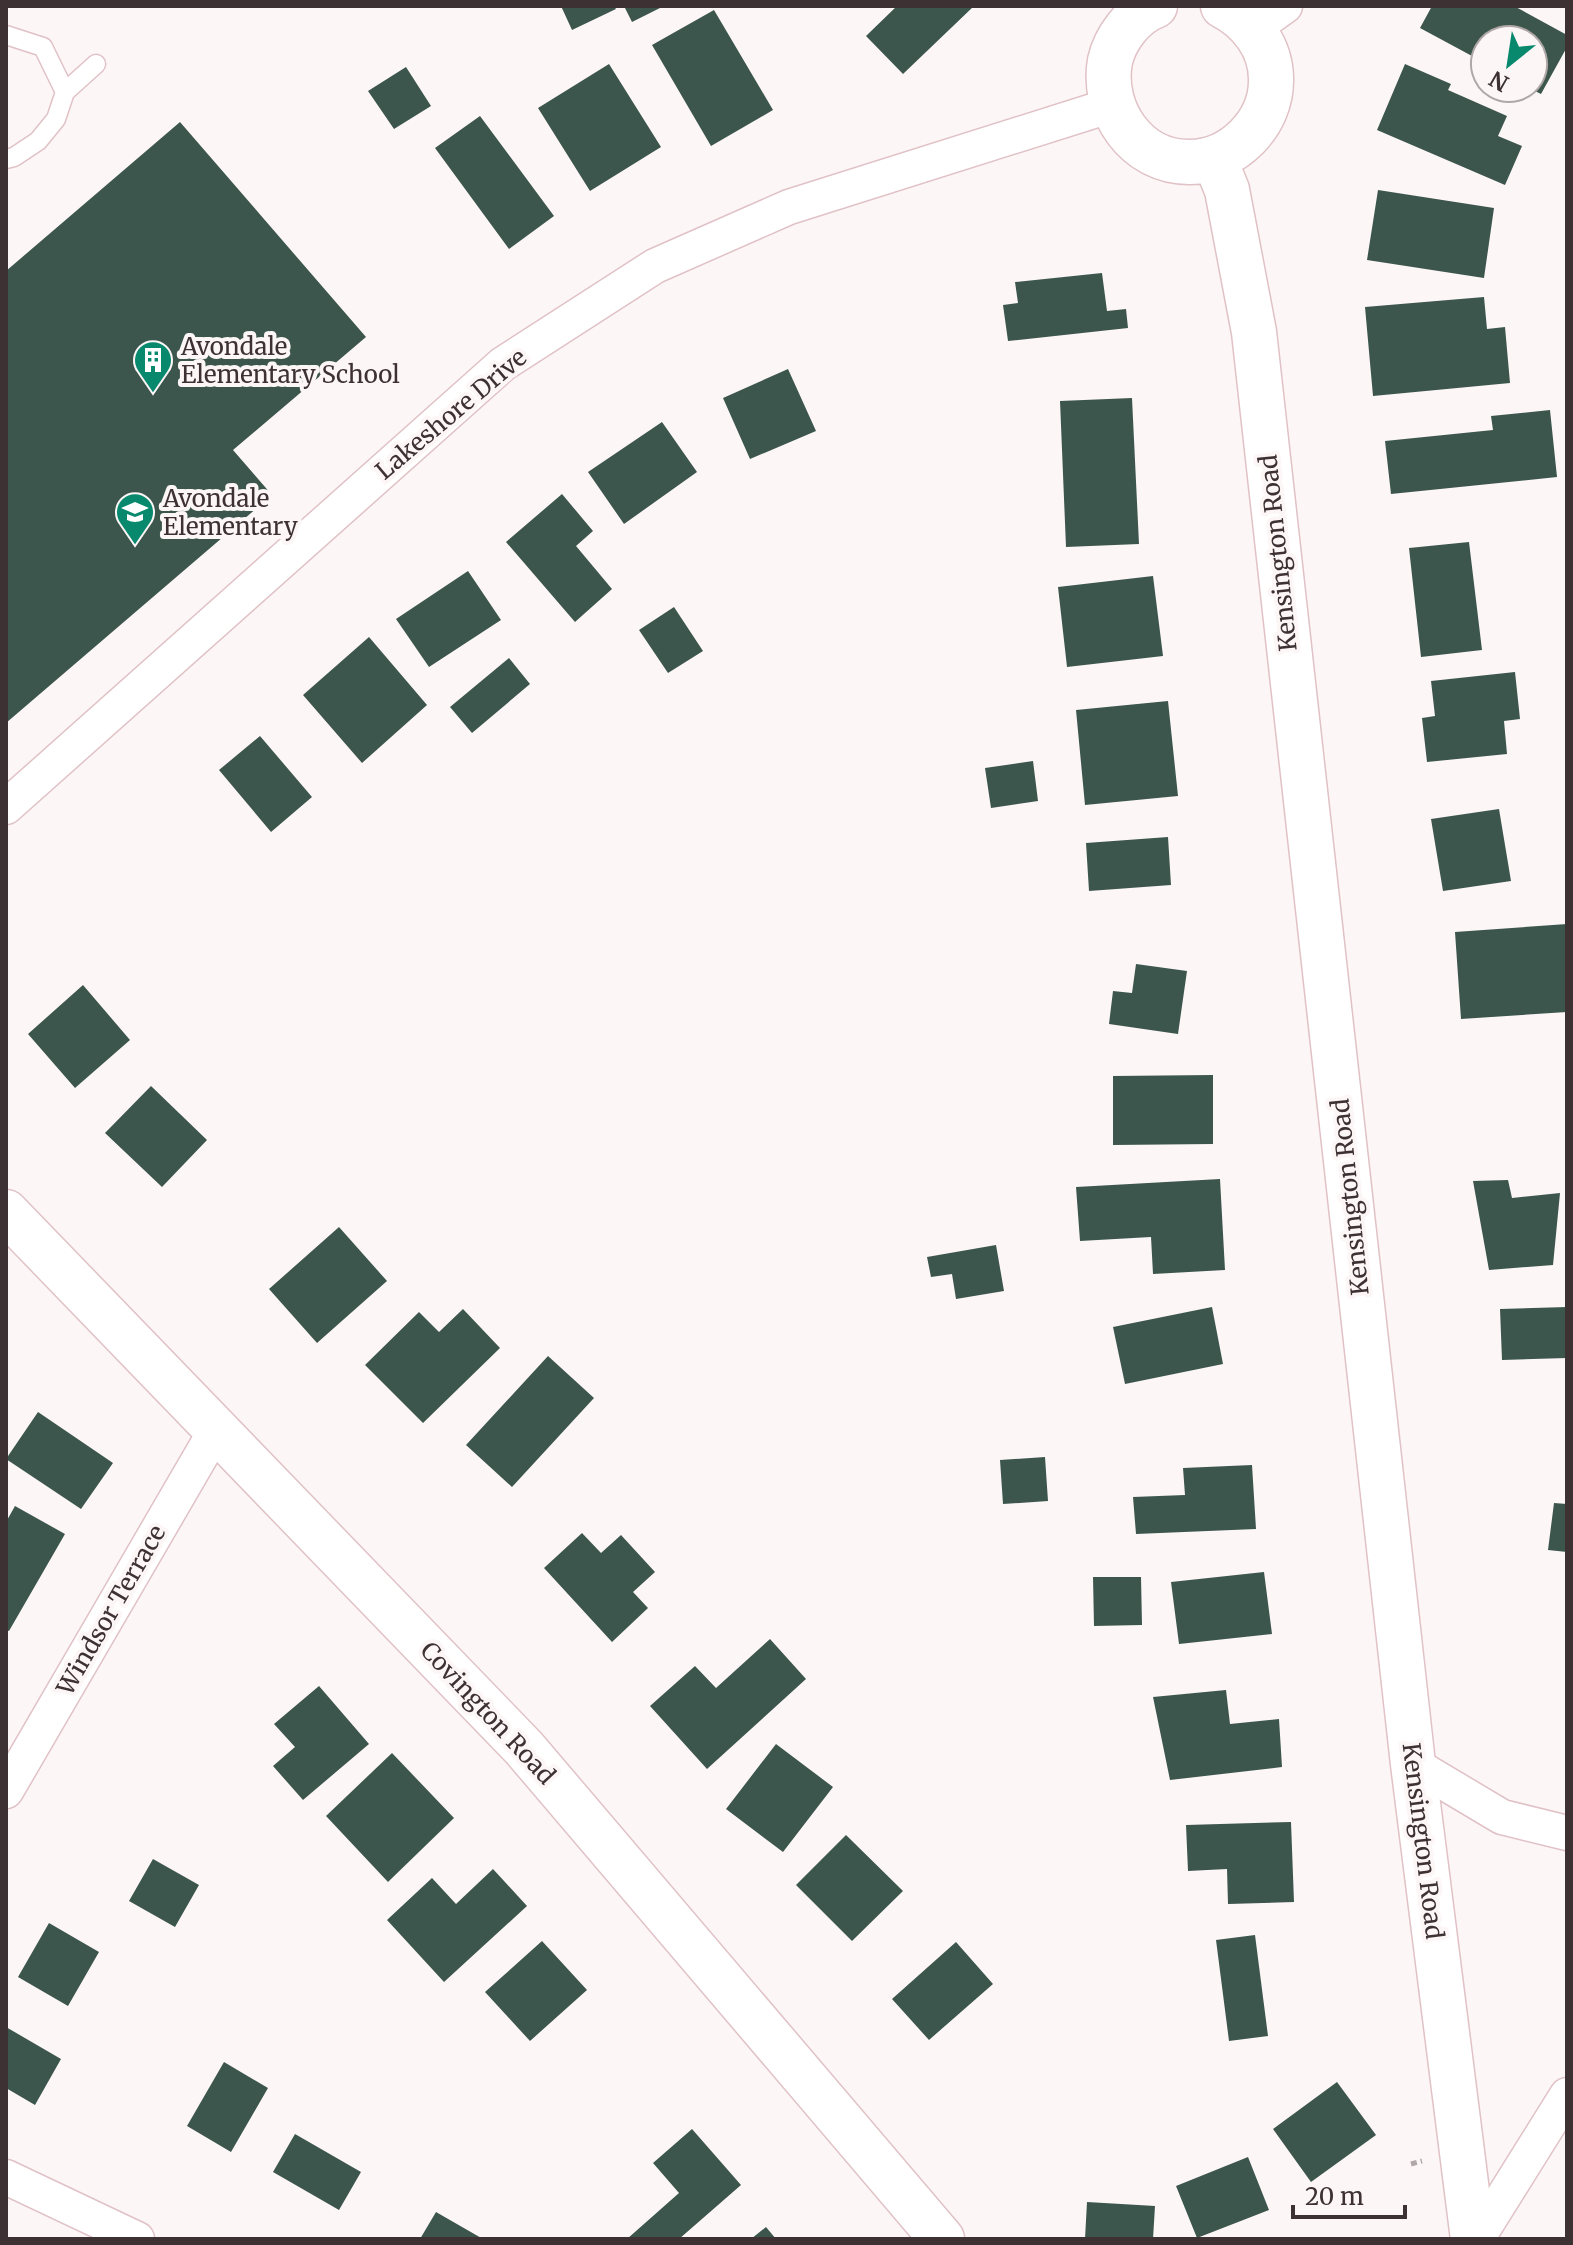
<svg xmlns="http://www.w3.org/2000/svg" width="1573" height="2245" font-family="Merriweather,serif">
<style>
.building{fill:#3c564d}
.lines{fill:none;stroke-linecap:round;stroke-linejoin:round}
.service-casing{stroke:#e0c2c6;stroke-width:21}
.minor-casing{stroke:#e0c2c6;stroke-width:37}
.tertiary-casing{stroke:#e0c2c6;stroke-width:47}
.primary-casing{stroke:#e0c2c6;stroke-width:47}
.path{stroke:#b0a7a8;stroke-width:5;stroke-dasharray:6 4;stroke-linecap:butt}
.service{stroke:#fff;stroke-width:18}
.minor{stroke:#fff;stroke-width:34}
.tertiary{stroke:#fff;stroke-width:44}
.primary{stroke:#fff;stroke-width:44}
.labels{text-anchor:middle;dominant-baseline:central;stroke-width:8;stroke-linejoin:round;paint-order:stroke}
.poi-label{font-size:24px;fill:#3d3133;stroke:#fdf6f7;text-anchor:start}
.street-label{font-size:24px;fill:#3d3133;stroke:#fdf6f7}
</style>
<rect width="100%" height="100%" fill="#fdf6f7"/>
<path class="building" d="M561,6H614L616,9L572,30Z
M624,6H664L632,22Z
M897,6H974L903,74L866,36Z
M1432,6H1514L1567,35V47L1541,94L1533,90V40H1485V63L1420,28Z
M714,10L773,110L711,146L652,45Z
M609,64L661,147L590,191L538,108Z
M1405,64L1451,84L1448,90L1507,116L1498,136L1522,146L1505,185L1377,130Z
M406,67L431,106L394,129L368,91Z
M480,116L554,216L509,249L435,148Z
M180,122L366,337L233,450L272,495L6,723V271Z
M1378,190L1494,208L1484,278L1367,260Z
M1102,273L1107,311L1126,309L1128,328L1008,341L1003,305L1018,303L1015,282Z
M1484,297L1487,329L1505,327L1510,383L1373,396L1365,307Z
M788,369L816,431L750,459L723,398Z
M1132,398L1139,544L1066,547L1060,401Z
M1550,410L1557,477L1391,494L1385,441L1493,430L1491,416Z
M662,422L697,472L624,524L588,472Z
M562,494L593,531L576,546L612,589L575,622L506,542Z
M1469,542L1482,650L1421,657L1409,548Z
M468,571L501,620L429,667L396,619Z
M1153,576L1163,656L1067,667L1058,587Z
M674,607L703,651L668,673L639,630Z
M369,637L427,705L362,763L303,695Z
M509,658L530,684L472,733L450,707Z
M1515,672L1520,719L1504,721L1507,754L1427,762L1422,718L1435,716L1431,681Z
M1168,701L1178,796L1085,805L1076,710Z
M260,736L312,797L271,832L219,770Z
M1033,761L1038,801L991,808L985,768Z
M1499,809L1511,881L1443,891L1431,819Z
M1168,837L1171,885L1089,891L1086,843Z
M1567,924V1012L1461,1019L1455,932Z
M1136,964L1187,971L1178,1034L1109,1024L1113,991L1132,993Z
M83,985L130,1040L75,1088L28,1034Z
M1213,1075V1144L1113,1145V1076Z
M151,1086L207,1140L162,1187L105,1133Z
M1220,1179L1225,1270L1153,1274L1151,1237L1080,1241L1076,1187Z
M1508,1180L1512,1198L1560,1193L1553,1265L1489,1270L1473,1181Z
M339,1227L387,1281L317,1343L269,1289Z
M996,1245L1004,1291L956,1299L952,1274L931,1277L927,1257Z
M1212,1307L1223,1364L1125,1384L1113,1327Z
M1567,1307V1358L1502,1360L1500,1309Z
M463,1309L500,1348L423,1423L365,1365L419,1312L439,1332Z
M548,1356L594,1398L512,1487L466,1445Z
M38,1412L113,1463L81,1509L6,1459Z
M1045,1457L1048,1501L1003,1504L1000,1460Z
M1252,1465L1256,1529L1136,1534L1133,1497L1185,1495L1183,1468Z
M1554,1503L1567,1504V1552L1548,1550Z
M15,1506L65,1534L9,1631L6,1630V1522Z
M582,1533L601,1553L621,1535L655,1572L633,1592L648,1608L612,1642L544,1568Z
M1264,1572L1272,1634L1179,1644L1171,1582Z
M1093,1577H1141L1142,1625L1094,1626Z
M770,1639L806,1679L707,1769L650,1706L695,1666L716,1688Z
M319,1686L369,1744L303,1800L273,1766L295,1747L274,1724Z
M1226,1690L1230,1724L1279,1719L1282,1767L1170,1780L1153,1697Z
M776,1744L833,1787L783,1852L726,1809Z
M392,1753L454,1818L388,1882L326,1816Z
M1291,1822L1294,1902L1228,1904L1227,1869L1188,1871L1186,1825Z
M846,1835L903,1891L852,1941L796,1885Z
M153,1859L199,1885L175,1927L129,1901Z
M493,1869L527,1906L444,1982L387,1920L432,1878L456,1904Z
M49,1923L99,1952L68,2006L18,1977Z
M1255,1935L1268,2036L1229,2041L1216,1940Z
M542,1941L587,1990L530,2041L485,1992Z
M956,1942L993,1984L929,2040L892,1999Z
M6,2027L61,2059L35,2105L6,2088Z
M224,2062L268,2088L231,2152L187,2126Z
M1337,2082L1376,2135L1311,2182L1273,2129Z
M692,2129L741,2185L679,2239H627L679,2193L653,2163Z
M295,2134L361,2172L339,2210L273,2172Z
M1248,2157L1269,2210L1197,2238L1176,2186Z
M1087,2202L1155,2206L1153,2239H1085Z
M436,2212L483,2239H420Z
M766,2227L776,2239H751Z"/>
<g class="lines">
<g class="service-casing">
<path id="service" d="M6,35L43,47L65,92
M6,159L14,157L38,141L56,119L65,92L96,64"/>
</g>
<g class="minor-casing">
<path id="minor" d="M1253,29L1285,6
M6,807L503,364L655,266L789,207L1112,105
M1413,1764L1502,1817L1567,1833
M6,1791L216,1430
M6,2177L137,2239
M1477,2239L1567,2095"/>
</g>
<g class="tertiary-casing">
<path id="tertiary" d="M1155,6C1133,14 1115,39 1110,61C1101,110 1136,163 1190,162C1233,162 1272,123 1271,79C1271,47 1250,20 1223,6
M1214,158L1227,190L1254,332L1413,1764L1473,2239"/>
</g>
<g class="primary-casing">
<path id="primary" d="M6,1212L524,1748L942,2239"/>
</g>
<path class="path" d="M1411,2164L1422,2161"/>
<use href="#service" class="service"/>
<use href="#minor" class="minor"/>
<use href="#tertiary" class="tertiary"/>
<use href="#primary" class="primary"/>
</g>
<defs>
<g id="building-pin" transform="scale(2)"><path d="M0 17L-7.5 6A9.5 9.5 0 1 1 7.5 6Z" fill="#08886c" stroke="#fdf6f7"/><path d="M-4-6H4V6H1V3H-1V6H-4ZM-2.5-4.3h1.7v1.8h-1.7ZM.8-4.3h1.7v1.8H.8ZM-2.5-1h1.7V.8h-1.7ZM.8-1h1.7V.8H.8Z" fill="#fff"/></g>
<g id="school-pin" transform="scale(2)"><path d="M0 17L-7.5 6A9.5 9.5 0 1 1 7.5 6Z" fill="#08886c" stroke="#fdf6f7"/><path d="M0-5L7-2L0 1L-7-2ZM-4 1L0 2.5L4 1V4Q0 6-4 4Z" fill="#fff"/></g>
</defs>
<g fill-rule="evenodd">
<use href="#building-pin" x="153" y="360"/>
<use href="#school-pin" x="135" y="512"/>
</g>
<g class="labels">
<g class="poi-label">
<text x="181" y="346">Avondale<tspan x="181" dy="28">Elementary School</tspan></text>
<text x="163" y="498">Avondale<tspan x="163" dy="28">Elementary</tspan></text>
</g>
<g class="street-label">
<text transform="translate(451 414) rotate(-40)">Lakeshore Drive</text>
<text transform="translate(1278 553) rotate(-96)">Kensington Road</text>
<text transform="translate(1350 1197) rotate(-96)">Kensington Road</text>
<text transform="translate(111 1610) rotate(-60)">Windsor Terrace</text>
<text transform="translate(488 1713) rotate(47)">Covington Road</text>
<text transform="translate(1423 1841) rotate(83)">Kensington Road</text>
</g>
</g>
<rect width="1573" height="2245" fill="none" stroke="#3d3133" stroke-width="16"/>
<g transform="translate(1509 64) rotate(210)"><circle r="38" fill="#fdf6f7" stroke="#b0a7a9" stroke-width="2"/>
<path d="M0-6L14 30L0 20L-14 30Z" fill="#08886c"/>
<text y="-12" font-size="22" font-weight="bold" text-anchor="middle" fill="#3d3133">N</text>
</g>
<path d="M1293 2205v12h112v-12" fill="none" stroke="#3d3133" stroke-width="4"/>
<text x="1305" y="2205" font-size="24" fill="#3d3133" stroke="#fdf6f7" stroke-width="6" paint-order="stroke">20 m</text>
</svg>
